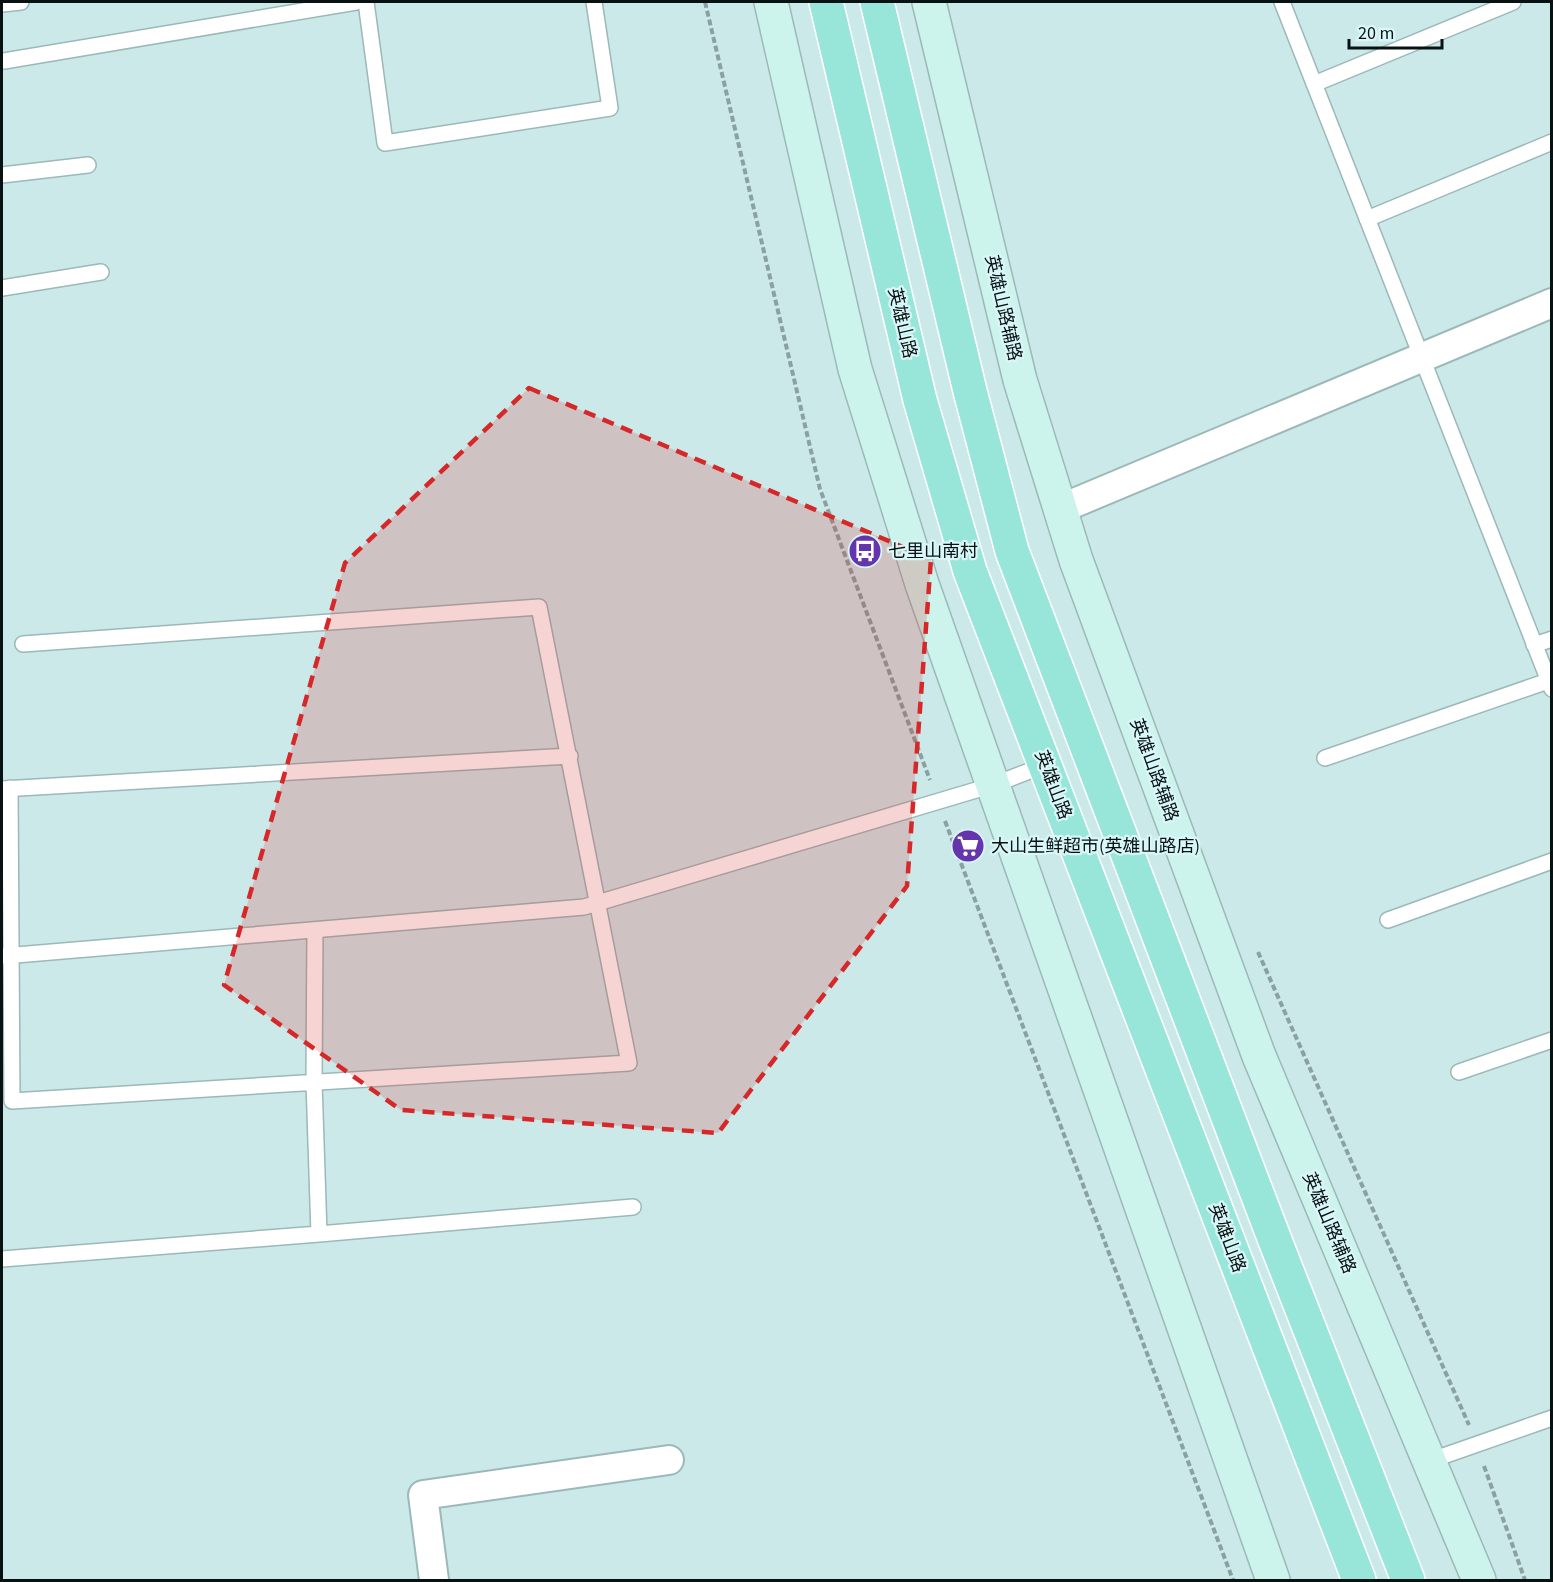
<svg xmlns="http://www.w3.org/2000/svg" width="1553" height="1582" font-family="'Source Sans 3','Noto Sans SC',sans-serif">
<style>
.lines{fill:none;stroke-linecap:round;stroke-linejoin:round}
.lane-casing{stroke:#9cb8b9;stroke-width:18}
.street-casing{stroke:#9cb8b9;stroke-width:32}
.secondary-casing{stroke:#9cb8b9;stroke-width:36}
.primary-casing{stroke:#fff;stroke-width:36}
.path{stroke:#8aa1a1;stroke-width:4;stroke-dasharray:6 3;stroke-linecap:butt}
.lane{stroke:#fff;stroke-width:15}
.street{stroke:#fff;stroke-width:28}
.secondary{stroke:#ccf3ec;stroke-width:33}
.primary{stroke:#98e6d9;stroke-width:33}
.marked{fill:#d62828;fill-opacity:0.2;stroke:#d62828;stroke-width:4.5;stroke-dasharray:12 8;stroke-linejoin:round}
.labels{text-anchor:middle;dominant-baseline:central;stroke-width:4.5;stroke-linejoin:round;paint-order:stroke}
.street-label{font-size:18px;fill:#081212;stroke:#d9f7f8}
.poi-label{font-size:18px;fill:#081212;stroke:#d9f7f8;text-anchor:start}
</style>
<rect width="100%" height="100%" fill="#cce9ea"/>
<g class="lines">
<g class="lane-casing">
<path id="lane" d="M366,2L385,143L610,108L594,2
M1282,2L1552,689
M2,4L21,2
M4,61L356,2
M1314,84L1513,2
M2,175L88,165
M1367,219L1552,142
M2,288L101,272
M1534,645L1552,639
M1325,758L1548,681
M10,788L12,1101L629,1063L539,607L23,644
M2,789L570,756
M1388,920L1552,861
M4,956L584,907L993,785L1045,765
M1459,1072L1552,1040
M319,1234L633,1207
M2,1259L319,1234L314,1082L315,930
M1429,1461L1552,1418"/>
</g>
<g class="street-casing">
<path id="street" d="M1060,509L1552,303
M434,1580L423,1495L669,1460"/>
</g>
<g class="secondary-casing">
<path id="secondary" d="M771,2L855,369L922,584L1273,1580
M929,2L1020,380L1076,560L1259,1056L1479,1580"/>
</g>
<g class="primary-casing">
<path id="primary" d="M826,2L920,400L970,571L1359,1580
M877,2L970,391L1012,551L1276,1243L1408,1580"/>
</g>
<path class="path" d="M705,2L820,489L930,780
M945,821L1233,1580
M1258,952L1469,1425
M1484,1466L1525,1580"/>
<use href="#lane" class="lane"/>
<use href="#street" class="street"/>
<use href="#secondary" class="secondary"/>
<use href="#primary" class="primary"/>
</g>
<path class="marked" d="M529,388L931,559L907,886L718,1133L401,1110L224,985L345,563Z"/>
<defs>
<g id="bus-disc" transform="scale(1.725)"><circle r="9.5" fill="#6435ad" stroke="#d9f7f8"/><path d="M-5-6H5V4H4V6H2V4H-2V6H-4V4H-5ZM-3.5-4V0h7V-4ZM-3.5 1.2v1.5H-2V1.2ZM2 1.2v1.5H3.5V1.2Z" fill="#fff"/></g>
<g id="supermarket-disc" transform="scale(1.725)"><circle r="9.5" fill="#6435ad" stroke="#d9f7f8"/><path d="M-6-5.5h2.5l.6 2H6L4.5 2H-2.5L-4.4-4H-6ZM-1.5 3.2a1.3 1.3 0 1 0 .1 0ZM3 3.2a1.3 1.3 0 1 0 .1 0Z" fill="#fff"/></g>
</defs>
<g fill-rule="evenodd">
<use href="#bus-disc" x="865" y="551"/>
<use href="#supermarket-disc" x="968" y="846"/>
</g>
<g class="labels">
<g class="street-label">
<text transform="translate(1003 308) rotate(77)">英雄山路辅路</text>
<text transform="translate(902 323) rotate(77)">英雄山路</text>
<text transform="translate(1154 770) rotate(70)">英雄山路辅路</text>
<text transform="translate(1053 785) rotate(69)">英雄山路</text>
<text transform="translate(1329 1223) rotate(67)">英雄山路辅路</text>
<text transform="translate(1227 1238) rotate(69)">英雄山路</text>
</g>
<g class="poi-label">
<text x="888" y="551">七里山南村</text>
<text x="991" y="846">大山生鲜超市(英雄山路店)</text>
</g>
</g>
<rect width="1553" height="1582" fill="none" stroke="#081212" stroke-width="6"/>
<path d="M1349 39v9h93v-9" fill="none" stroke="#081212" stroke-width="3"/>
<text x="1358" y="39" font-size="18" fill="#081212" stroke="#d9f7f8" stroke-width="4.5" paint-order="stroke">20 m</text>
</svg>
